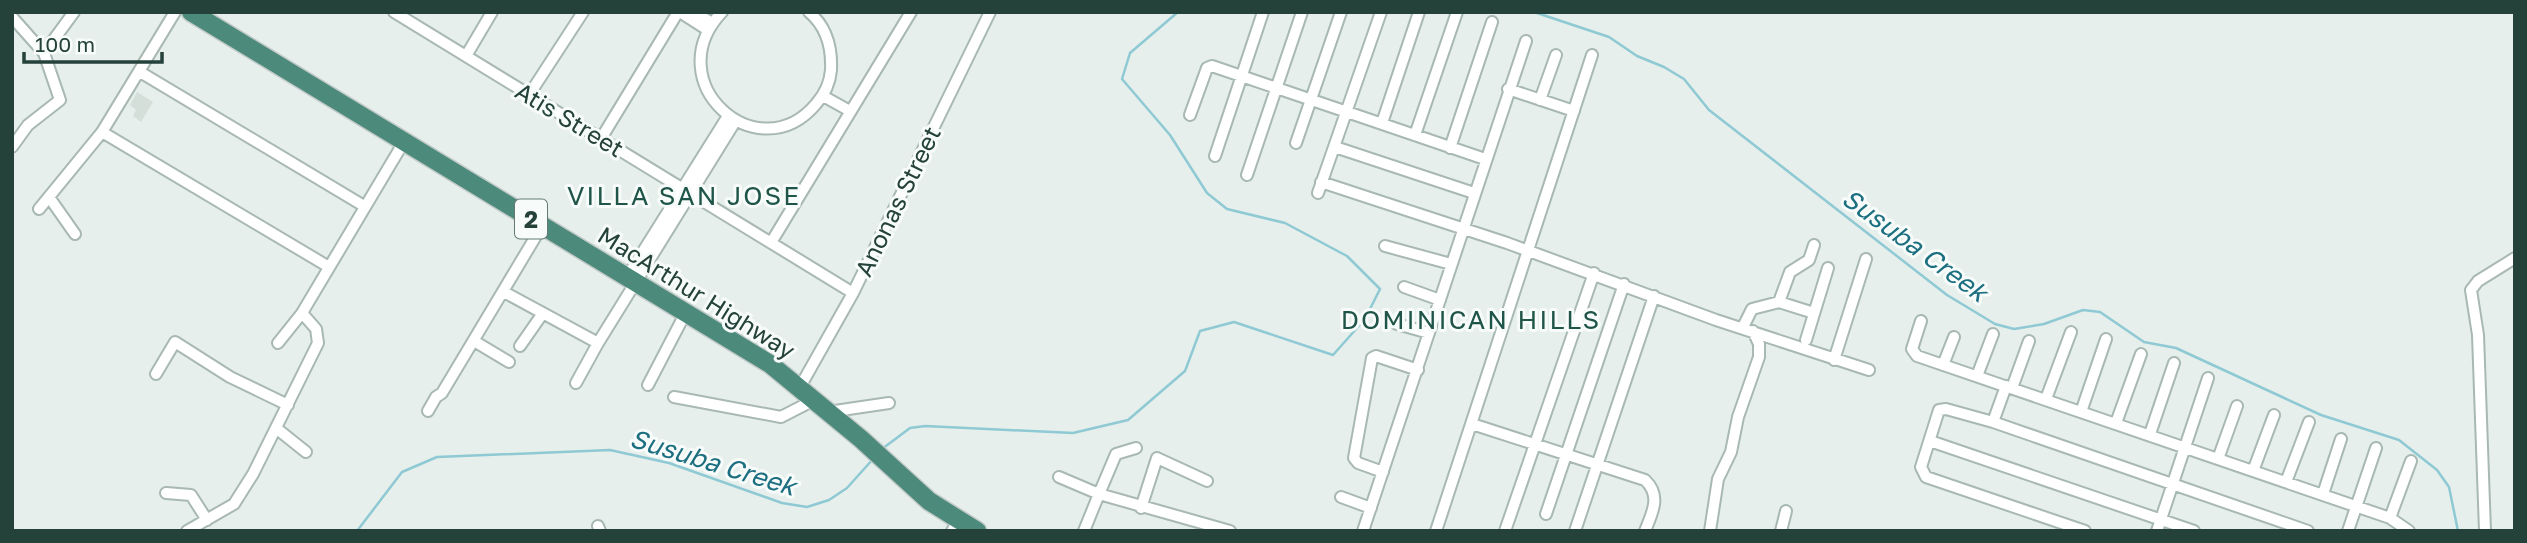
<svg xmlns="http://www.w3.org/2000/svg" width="2527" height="543" font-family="'Golos Text',sans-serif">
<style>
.built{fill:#d4dfda}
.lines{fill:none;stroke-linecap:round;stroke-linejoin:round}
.stream{stroke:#8ec9d4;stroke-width:2.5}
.minor-casing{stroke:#a8b8b2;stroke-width:14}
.trunk-casing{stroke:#c2cac8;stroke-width:21}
.minor{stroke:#fff;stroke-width:10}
.trunk{stroke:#4c8a7c;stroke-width:18}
.labels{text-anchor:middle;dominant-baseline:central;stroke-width:6;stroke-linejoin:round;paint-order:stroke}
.shield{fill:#f7fbf9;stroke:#637a73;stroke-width:2}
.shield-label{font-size:23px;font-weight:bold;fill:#24423a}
.street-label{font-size:24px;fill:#24423a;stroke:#f7fbf9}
.neighbourhood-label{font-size:26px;letter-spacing:2px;fill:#1f5548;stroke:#f7fbf9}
.water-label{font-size:26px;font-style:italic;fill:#1c6f80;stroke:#f7fbf9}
</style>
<rect width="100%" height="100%" fill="#e6efeb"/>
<path class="built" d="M137,92L153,102L141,122L133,116L136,110L130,105Z"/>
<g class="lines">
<path class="stream" d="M1534,12L1609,37L1637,56L1664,67L1684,79L1709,110L1947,295L1995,324L2014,329L2044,324L2083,310L2100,312L2144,342L2176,348L2321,415L2399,440L2437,470L2449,487L2458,531
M882,449L910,428L925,426L1073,433L1128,420L1185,371L1200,331L1234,322L1333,355L1365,319L1380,289L1347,256L1285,223L1227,209L1207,193L1170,135L1122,79L1130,53L1178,12
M357,531L402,472L437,457L610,450L669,463L782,503L807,507L829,500L847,488L873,459"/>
<g class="minor-casing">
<path id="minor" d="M394,12L853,293
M680,12L708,30
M694,12L712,23
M722,12C656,82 758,173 816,104C824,95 830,83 831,70C832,48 827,27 809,12
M12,17L44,53L74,12
M466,56L492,12
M140,72L364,206
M1508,89L1574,111
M529,95L583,12
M823,96L850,111
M1540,100L1556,55
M1190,115L1207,68L1212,66L1485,159
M1382,123L1419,12
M102,132L329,267
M1415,135L1457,12
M602,137L678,12
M1296,143L1341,12
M12,147L28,125L60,100L44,53
M1335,147L1474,193
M1450,148L1492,22
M1215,156L1263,12
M1247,175L1302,12
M1321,182L1507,243L1716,320L1869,370
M1318,193L1381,12
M49,197L75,234
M39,209L102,132L175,12
M772,241L911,12
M1385,246L1451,264
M627,277L728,116
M1404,287L1440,300
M504,292L598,343
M1779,302L1814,313
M1921,321L1912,349L1917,356L2390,518L2409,531
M1397,324L1429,333
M1743,327L1752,309L1779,302L1790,272L1809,260L1814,245
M1806,340L1828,268
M474,341L509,362
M278,343L302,313
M520,346L543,313
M1834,360L1866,259
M1943,365L1954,337
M156,374L175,342L230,377L288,405
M1977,376L1993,334
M576,383L598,343L736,120
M648,385L686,312
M800,387L853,293L990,12
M2012,388L2029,341
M674,397L781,417L814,400
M2046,399L2071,332
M428,411L436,397L442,393L542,226
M828,412L889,403
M2081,412L2106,339
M1993,422L2006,386
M2116,423L2141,354
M1472,424L1645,480C1662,496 1652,513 1645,531
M276,428L306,452
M2150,434L2174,363
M1930,441L2194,531
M1136,448L1116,454L1099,494L1230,531
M2218,459L2237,406
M2253,471L2274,415
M1383,472L1358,463L1354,458L1372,358L1376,356L1418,370
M1059,477L1099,494L1084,531
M2286,482L2309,422
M166,493L191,495L207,520
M2323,494L2341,439
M1341,497L1371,508
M1141,508L1157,458L1207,481
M1546,514L1624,284
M2390,518L2411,461
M598,526L600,531
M187,531L234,504L253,474L318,343L316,329L302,313L405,140
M952,531L958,522
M1363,531L1526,41
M1436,531L1592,55
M1505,531L1594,273
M1575,531L1654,296
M1710,531L1718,479L1731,452L1738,417L1759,357V344L1753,331
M1781,531L1786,511
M2085,531L1926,477L1921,467L1939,410L1946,409L1993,422L2308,531
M2157,531L2208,378
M2348,531L2376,448
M2485,531L2478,335L2471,290L2478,281L2515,258"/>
</g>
<g class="trunk-casing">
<path id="trunk" d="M191,12L770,364L861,439L929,501L977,531"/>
</g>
<use href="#minor" class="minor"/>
<use href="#trunk" class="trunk"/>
</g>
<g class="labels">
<rect class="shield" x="515" y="199.5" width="32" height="39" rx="5"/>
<g class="shield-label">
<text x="531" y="219">2</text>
</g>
<g class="street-label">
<text transform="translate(570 119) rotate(31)">Atis Street</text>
<text transform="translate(897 201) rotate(-64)">Anonas Street</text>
<text transform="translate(697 292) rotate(32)">MacArthur Highway</text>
</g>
<g class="neighbourhood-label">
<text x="684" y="195">VILLA SAN JOSE</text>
<text x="1471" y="319">DOMINICAN HILLS</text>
</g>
<g class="water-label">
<text transform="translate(1915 245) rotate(36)">Susuba Creek</text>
<text transform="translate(713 462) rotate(17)">Susuba Creek</text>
</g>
</g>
<rect width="2527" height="543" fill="none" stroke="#24423a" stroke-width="28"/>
<path d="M24 52v10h138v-10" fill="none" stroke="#24423a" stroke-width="3.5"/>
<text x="35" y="52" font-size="21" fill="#24423a" stroke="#f7fbf9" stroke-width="5" paint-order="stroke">100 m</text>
</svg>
